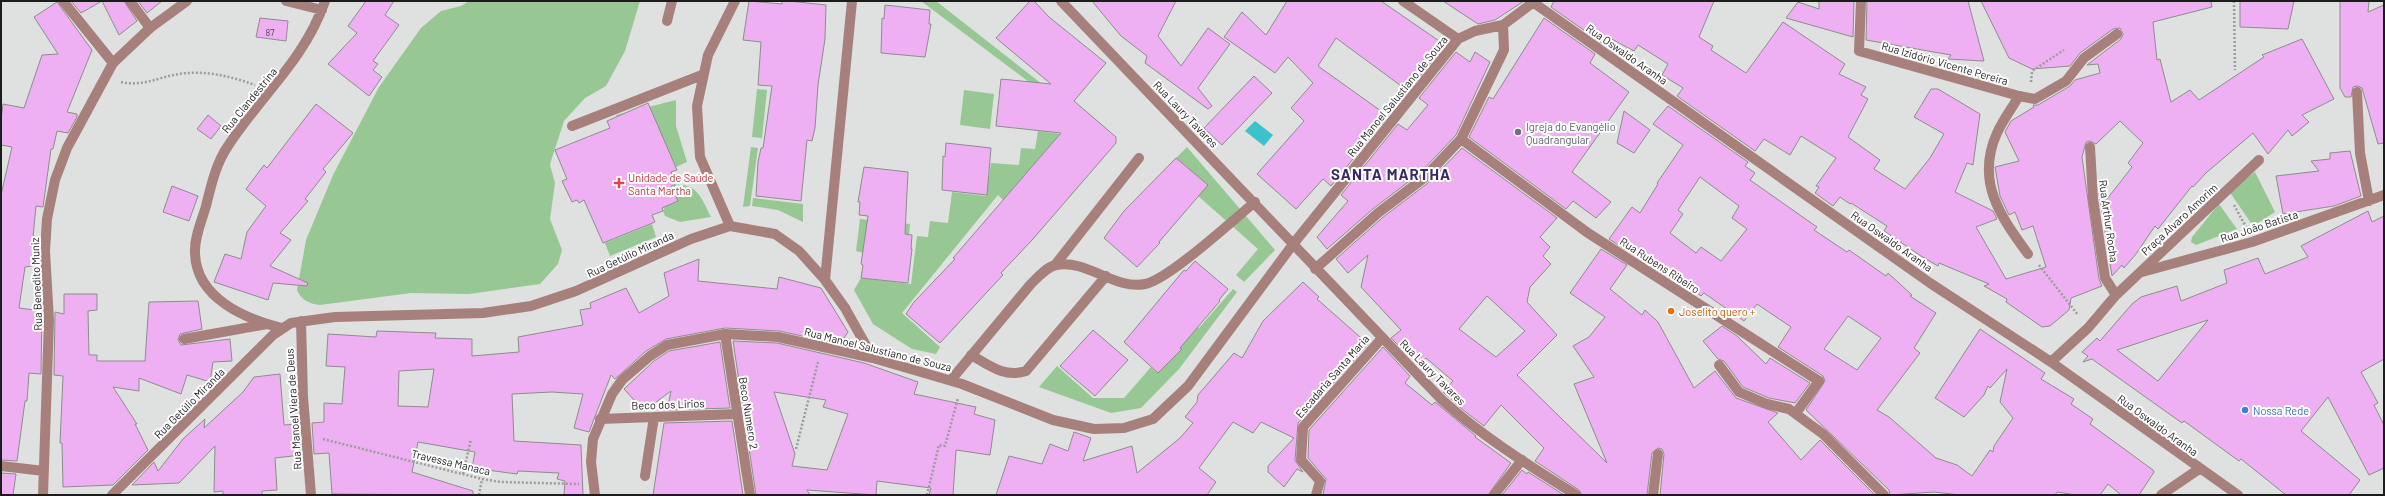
<svg xmlns="http://www.w3.org/2000/svg" width="2385" height="496" font-family="Barlow,sans-serif">
<style>
.green{fill:#97c894}
.water{fill:#3bc2ca}
.building{fill:#eeb0f2;stroke:#8d8d8d;fill-rule:evenodd}
.lines{fill:none;stroke-linecap:round;stroke-linejoin:round}
.path{stroke:#9b9c9c;stroke-width:2.5;stroke-dasharray:2 2;stroke-linecap:butt}
.service{stroke:#a8807b;stroke-width:10}
.minor{stroke:#a8807b;stroke-width:10}
.worship-dot{fill:#6b7280;stroke:#fff;stroke-width:1.5}
.health-dot{fill:#e0444e;stroke:#fff;stroke-width:1.5}
.food-dot{fill:#e8710a;stroke:#fff;stroke-width:1.5}
.shop-dot{fill:#3f7fe0;stroke:#fff;stroke-width:1.5}
.labels{text-anchor:middle;dominant-baseline:central;stroke-width:4;stroke-linejoin:round;paint-order:stroke}
.number-label{font-size:9px;fill:#504152}
.street-label{font-size:11px;fill:#1c1c1d;stroke:#fff}
.worship-label{font-size:11px;fill:#5b616d;stroke:#fff;text-anchor:start}
.health-label{font-size:11px;fill:#be3a42;stroke:#fff;text-anchor:start}
.food-label{font-size:11px;fill:#c56008;stroke:#fff;text-anchor:start}
.shop-label{font-size:11px;fill:#366cbe;stroke:#fff;text-anchor:start}
.district-label{font-size:15px;font-weight:bold;letter-spacing:1px;fill:#392a65;stroke:#fff}
</style>
<rect width="100%" height="100%" fill="#dfe0e0"/>
<path class="green" d="M469,1H640L625,51L606,86L585,98L564,121L551,161L550,165L555,183L550,219L562,250L558,264L540,284L469,294L411,293L320,305C310,304 301,300 297,290L306,240L333,175L379,87L421,28L441,11L461,6Z
M921,1H936L1042,84L1029,82Z
M757,89L767,90L762,138L752,137Z
M964,90L994,94L990,129L960,125Z
M676,100V126L687,162L676,167L656,123L620,126L616,115Z
M1038,131L1061,134L1003,200L998,195L902,313L940,347L936,354L912,349L873,324L854,290L861,278L911,284L917,236L928,237L930,221L948,223L952,192L986,196L991,163L1019,165L1021,148L1035,149Z
M751,147L758,148L750,206L743,207Z
M1187,147L1275,250L1244,282L1236,275L1258,249L1197,195L1205,184L1176,158Z
M2255,172L2275,212L2253,226L2229,191Z
M675,185C697,182 703,201 711,217L680,222L665,216L663,211Z
M753,198L803,204V222L778,210L752,206Z
M2219,204L2237,229L2196,245L2191,242L2192,237Z
M860,219L910,224L909,235L864,253L856,251Z
M652,224L656,237L610,256L605,243Z
M1233,289L1237,292L1179,369L1141,408L1111,413L1039,387L1057,366L1093,398H1124L1151,367L1156,372L1188,336L1166,300L1199,328Z"/>
<path class="water" d="M1255,121L1273,135L1264,146L1245,131Z"/>
<path class="building" d="M71,1H124L137,21L119,35L102,1L81,13Z
M138,1H162L147,13Z
M366,1H394L385,15L399,25L373,61L378,64L373,70L382,77L369,96L328,64L357,33L348,26Z
M749,1L782,4V1H789L826,5L825,39L818,85L815,128L812,141L807,140L801,201L756,196L758,162L761,148H763L772,86L758,85L761,42L743,40Z
M1030,1H1034L1049,17L1106,63L1074,101L1116,137V143L1033,239L1001,273L1003,275L988,291L940,343L906,314L914,302L955,259L953,258L1061,133L996,126L1001,79L1051,84L996,38Z
M1092,1H1176L1158,36L1181,66L1208,28L1230,44L1198,88L1212,106L1208,109L1145,63L1147,56L1121,36Z
M1287,1H1381L1445,45L1408,91L1336,38L1318,66L1388,116L1331,186L1323,179L1296,209L1257,174L1304,121L1291,108L1313,83L1288,57L1275,73L1224,37L1242,12L1266,35Z
M1443,1H1524L1495,20L1478,24Z
M1554,1H1714L1699,37L1713,46L1711,50L1746,73L1783,22L1845,64L1839,74L1866,87L1861,95L1868,99L1848,137L1880,160L1874,169L1905,189L1930,158L1944,134L1914,117L1931,89H1938L1980,114L1973,165L1967,163L1955,192L1993,211L1997,219L1976,227L2006,279L2046,267L2033,226L2022,230L2015,212L2009,215L2000,196L1995,167L2019,161L2005,132L2011,121L2034,107L2033,105H2038L2070,86L2075,80L2100,73L2098,64L2087,65L2121,39L2123,34L2120,28L2113,29L2080,53L2070,66L2032,69L2009,58L1981,1H2211L2212,7L2153,22L2157,60L2160,59L2171,102L2190,90L2199,100L2264,57L2262,55L2302,39L2334,99L2302,115L2309,122L2292,136L2288,130L2268,154L2253,133L2206,173L2193,187L2192,186L2158,229L2155,226L2136,254L2124,268L2122,265L2112,276L2099,193L2107,199L2132,167L2128,163L2143,143L2120,121L2096,144L2090,141L2086,142L2082,157L2099,279L2102,286L2071,298L2069,310L2050,326L2042,327L2006,302L2007,299L1984,286L1989,284L1939,263L1938,266L1921,256L1884,231L1887,226L1851,203L1850,204L1840,197L1833,206L1815,193L1819,187L1816,186L1836,158L1801,136L1790,155L1764,139L1755,151L1677,96L1683,88L1662,75L1668,64L1638,45L1634,51L1606,36L1602,43L1551,7Z
M1819,1H1854L1853,37L1786,18L1798,2L1819,9Z
M1867,1H1968L1984,61L1948,59L1951,55L1866,40Z
M2240,1H2294L2288,29L2240,27Z
M2340,1H2369L2368,12L2384,5V143L2378,144L2362,88L2357,86L2353,87L2351,97H2345L2340,88Z
M57,2L92,50L67,112L77,114V117L68,133L57,131L53,149H51L43,207L36,206L32,248H36L32,266L25,267L19,308L42,311L41,374L29,373L27,401H25L17,461L1,460V195L12,147L1,145V120L3,104L24,108L42,55L58,54L34,17Z
M885,5L930,10L929,24H931L925,57L881,53L882,18L884,19Z
M260,18L288,21L286,41L256,37Z
M1544,18L1595,54L1590,63L1629,92L1572,172L1611,202L1596,218L1573,201L1566,209L1469,137L1489,97L1493,99Z
M1456,52L1470,62L1475,52L1490,62L1456,135L1420,173L1374,208L1327,249L1317,237L1348,201L1341,195L1398,124L1407,130L1428,105L1419,98Z
M1254,76L1272,93L1222,145L1204,128Z
M648,103L677,170L671,172L675,185L671,186L678,201L662,208L663,211L652,215L655,222L603,243L584,200L579,203L577,200L572,202L562,181L567,179L555,150L610,128L607,121Z
M316,104L353,133L323,169L326,172L305,199L308,201L280,233L291,240L270,266L308,283L307,286L273,283L268,300L214,282L225,254L241,259L247,232L266,206L246,189L264,165L267,168Z
M1668,106L1748,162L1745,166L1755,173L1750,180L1817,227L1814,230L1847,252L1849,250L1886,276L1888,273L1912,295L1910,296L1936,313L1914,348L1920,353L1877,410L1889,417L1936,458L1957,465L1972,476L1990,450L1993,452L1994,446L2013,418L2000,402L2007,369L1990,388L1988,386L1984,395L1964,417L1935,398L1980,329L2045,373L2041,379L2074,399L2071,404L2093,419L2090,424L2153,470L2154,472L2139,495H2121L2108,484L2100,495H2076L2057,492L2055,495H1960L1934,492L1890,495L1889,490L1806,410L1825,381L1823,376L1778,347L1791,327L1757,304L1744,321L1704,293L1701,296L1638,250L1634,255L1609,239L1632,207L1640,213L1658,184L1657,183L1683,145L1653,124ZM1700,177L1739,206L1732,218L1747,229L1721,261L1701,247L1696,253L1670,233L1683,214L1678,210ZM1848,316L1881,338L1857,370L1824,349Z
M1624,111L1650,130L1634,153L1617,143Z
M208,115L221,126L211,139L197,129Z
M946,143L991,148L987,195L942,190L943,156L945,157Z
M1462,148L1557,218L1540,237L1550,247L1543,256L1551,264L1530,287L1527,302L1557,335L1517,375L1607,463L1574,384L1594,377L1573,346L1589,337L1605,317L1570,293L1601,249L1627,265L1610,289L1642,315L1645,310L1658,322L1694,388L1715,371L1736,398L1778,413L1768,422L1801,460L1820,440L1875,495H1660L1664,454L1662,449L1658,448L1652,453L1647,495H1582L1579,490L1535,461L1544,448L1501,405L1484,426L1462,409L1443,392L1453,381L1426,358L1419,366L1391,338L1401,330L1361,287L1368,255L1348,273L1336,259L1382,218L1428,183ZM1487,296L1525,331L1496,357L1459,329Z
M2350,151L2361,196L2334,206L2283,214L2276,176L2319,171L2311,161L2330,159V153Z
M1176,158L1208,185L1159,242L1160,243L1137,267L1104,238L1124,211Z
M864,167L908,172L905,234L912,235L911,249H912L908,283L861,278L863,265L861,264L868,216L859,215L860,202H858Z
M172,186L198,196L189,221L163,212Z
M2368,211L2372,222L2384,216V359L2361,372L2378,403L2374,405L2384,425V468L2369,475L2328,397L2301,431L2360,480L2349,495H2286L2241,459L2239,461L2184,421L2182,423L2092,359L2083,362L2088,356L2082,352L2097,338L2100,341L2132,304L2141,297L2177,286L2181,301L2227,283L2224,270L2258,258L2265,274L2308,257L2301,246ZM2208,320L2158,381L2117,350Z
M699,259L698,281L777,289L779,277L821,288L848,332L840,344L779,331L725,328L666,339L646,351L615,379L611,375L589,432L574,428L583,394L552,392L512,394L514,441L581,445L583,495H564L565,481L557,479L559,473L518,471L517,474L472,468L475,452L418,442L412,472L473,491V495L332,494L329,453L314,454L312,423L324,422V403L342,404L345,367L326,366L328,334L376,337L377,331L436,333L435,338L472,339V356L519,352L518,337L583,325L580,310L591,308L590,303L626,288L639,313L669,296L664,273ZM434,369L428,407L398,406L399,371Z
M1195,261L1228,289L1219,300L1220,301L1180,348L1182,349L1158,373L1124,342L1184,270L1186,271Z
M1303,282L1319,297L1317,299L1368,344L1298,423L1295,460L1303,472L1297,469L1284,487L1268,472V466L1294,438L1261,422L1253,433L1233,422L1199,468L1216,482L1207,495H996L1009,456L1042,464L1050,444L1068,451L1074,432L1091,438L1083,461L1132,446L1137,473L1180,438L1193,423L1185,417L1197,402L1198,395L1234,353L1242,358L1263,321Z
M64,294H97V310L88,311L89,355H97V361H145L149,302L198,301L202,329L180,334L178,340L181,345L230,339L232,361L213,362L210,382L187,375L181,394L139,378V391L113,387L137,424H135L148,450L113,485L63,487L62,443H60L63,376L54,375L55,312L64,314Z
M1722,326L1737,336L1766,364L1770,358L1810,383L1795,403L1769,398L1743,387L1724,361L1718,359L1703,341Z
M1093,330L1128,360L1095,396L1060,366Z
M733,341L777,343L864,363L918,382L914,394L976,407L974,414L995,420L990,455L956,450L953,495H929L931,488L877,481L876,495L807,490L810,495H756ZM774,392L826,400L823,407L848,414L827,470L792,466L795,454Z
M720,342L730,408L667,410L671,391L644,411L624,389L654,361L669,351Z
M1383,347L1410,376L1405,383L1432,405L1435,402L1476,436L1475,437L1511,463L1488,495H1323L1326,479L1308,458L1309,430Z
M280,374L284,425L299,424L301,455L275,458L277,490L262,491V495H223V491L214,492L215,446L179,483L132,485L154,462L158,471L183,439L205,419L204,428L243,392L254,377Z
M732,421L743,495H653L664,423Z
M1522,470L1527,474L1528,472L1564,495H1502Z
M1,473L16,474L13,495H1Z"/>
<g class="lines">
<path class="path" d="M2234,1L2235,70
M121,82C141,87 160,77 179,74C205,70 230,76 255,85
M2031,82L2032,71L2064,50
M2234,205L2246,227
M2039,265L2078,315
M323,439L482,479L501,482L579,484
M796,449L818,362
M463,474L471,439
M479,495L482,479
M927,495L939,445L945,446L958,398"/>
<path class="service" d="M63,1L113,63
M130,1L150,28
M667,21L672,1
M2019,96L2035,99L2066,81L2084,58L2117,34
M725,334L750,495
M184,339L267,324
M1719,365L1739,392L1767,404L1789,409L1823,434L1884,495
M1796,413L1819,381
M600,419L737,414
M645,476L654,417
M1316,495L1320,481L1301,460L1303,427L1382,338
M1494,495L1522,460
M1653,495L1658,454"/>
<path class="minor" d="M286,1L322,10
M1061,1L1442,400C1483,437 1530,466 1576,495
M1403,1L1458,39
M1861,1L1859,51L2019,96C2012,108 2003,120 1997,133C1975,182 2001,217 2028,254
M1534,3L1930,283L2051,362L2238,495
M2357,92L2360,153L2369,201
M572,126L702,75
M1461,139L1588,233L1819,381
M2090,147L2093,199L2105,278L2116,295
M730,226L700,157L697,106L708,55L735,1
M1055,265L1139,158
M1315,269L1378,213L1424,178L1461,139L1504,50L1503,25
M2142,272L2252,242L2384,195
M825,280L852,1
M301,321L303,397L311,495
M282,328C245,319 196,298 195,253C194,238 202,220 206,206C211,186 216,163 228,146C261,95 304,61 325,1
M971,355C990,366 1005,378 1026,371L1106,276
M2051,362L2088,328L2116,295L2259,160
M951,380L1030,285C1037,278 1046,267 1056,265C1087,259 1114,290 1145,284C1168,280 1233,220 1255,202
M1,466L44,471
M43,495L49,320L45,251L47,219L55,180L67,148L113,63L150,28L187,1
M112,495L273,335L291,323L335,317L483,313L531,306L576,291L691,239L730,226L775,234L799,251L825,280L845,308L873,358
M595,495L591,462L593,439L612,394L622,380L650,356L667,345L725,334L778,337L873,358L962,384L1053,420L1094,429L1124,428L1153,419L1188,386L1294,243L1458,39L1475,31L1503,25L1535,1
M2161,495L2199,469"/>
</g>
<circle class="worship-dot" cx="1518" cy="132" r="4"/>
<path class="health-dot" d="M617 177h4v4h4v4h-4v4h-4v-4h-4v-4h4z"/>
<circle class="food-dot" cx="1671" cy="311" r="4"/>
<circle class="shop-dot" cx="2245" cy="410" r="4"/>
<g class="labels">
<g class="number-label">
<text x="270" y="32">87</text>
</g>
<g class="street-label">
<text transform="translate(1627 54) rotate(35)">Rua Oswaldo Aranha</text>
<text transform="translate(1945 63) rotate(16)">Rua Izidório Vicente Pereira</text>
<text transform="translate(1397 96) rotate(-51)">Rua Manoel Salustiano de Souza</text>
<text transform="translate(249 100) rotate(-51)">Rua Clandestrina</text>
<text transform="translate(1186 114) rotate(46)">Rua Laury Tavares</text>
<text transform="translate(2179 219) rotate(-43)">Praça Alvaro Amorim</text>
<text transform="translate(2109 221) rotate(82)">Rua Arthur Rocha</text>
<text transform="translate(2259 226) rotate(-18)">Rua João Batista</text>
<text transform="translate(1892 241) rotate(35)">Rua Oswaldo Aranha</text>
<text transform="translate(630 254) rotate(-25)">Rua Getúlio Miranda</text>
<text transform="translate(1660 265) rotate(33)">Rua Rubens Ribeiro</text>
<text transform="translate(36 284) rotate(-92)">Rua Benedito Muniz</text>
<text transform="translate(878 349) rotate(14)">Rua Manoel Salustiano de Souza</text>
<text transform="translate(1433 372) rotate(45)">Rua Laury Tavares</text>
<text transform="translate(1332 376) rotate(-49)">Escadaria Santa Maria</text>
<text transform="translate(189 403) rotate(-45)">Rua Getúlio Miranda</text>
<text transform="translate(668 404) rotate(-2)">Beco dos Lirios</text>
<text transform="translate(293 409) rotate(-94)">Rua Manoel Viera de Deus</text>
<text transform="translate(749 413) rotate(81)">Beco Numero 2</text>
<text transform="translate(2158 425) rotate(36)">Rua Oswaldo Aranha</text>
<text transform="translate(451 462) rotate(13)">Travessa Manaca</text>
</g>
<g class="worship-label">
<text x="1526" y="126">Igreja do Evangélio<tspan x="1526" dy="13">Quadrangular</tspan></text>
</g>
<g class="health-label">
<text x="628" y="177">Unidade de Saúde<tspan x="628" dy="13">Santa Martha</tspan></text>
</g>
<g class="food-label">
<text x="1679" y="311">Joselito quero +</text>
</g>
<g class="shop-label">
<text x="2253" y="410">Nossa Rede</text>
</g>
<g class="district-label">
<text x="1391" y="174">SANTA MARTHA</text>
</g>
</g>
<rect width="2385" height="496" fill="none" stroke="#1c1c1d" stroke-width="4"/>
</svg>
